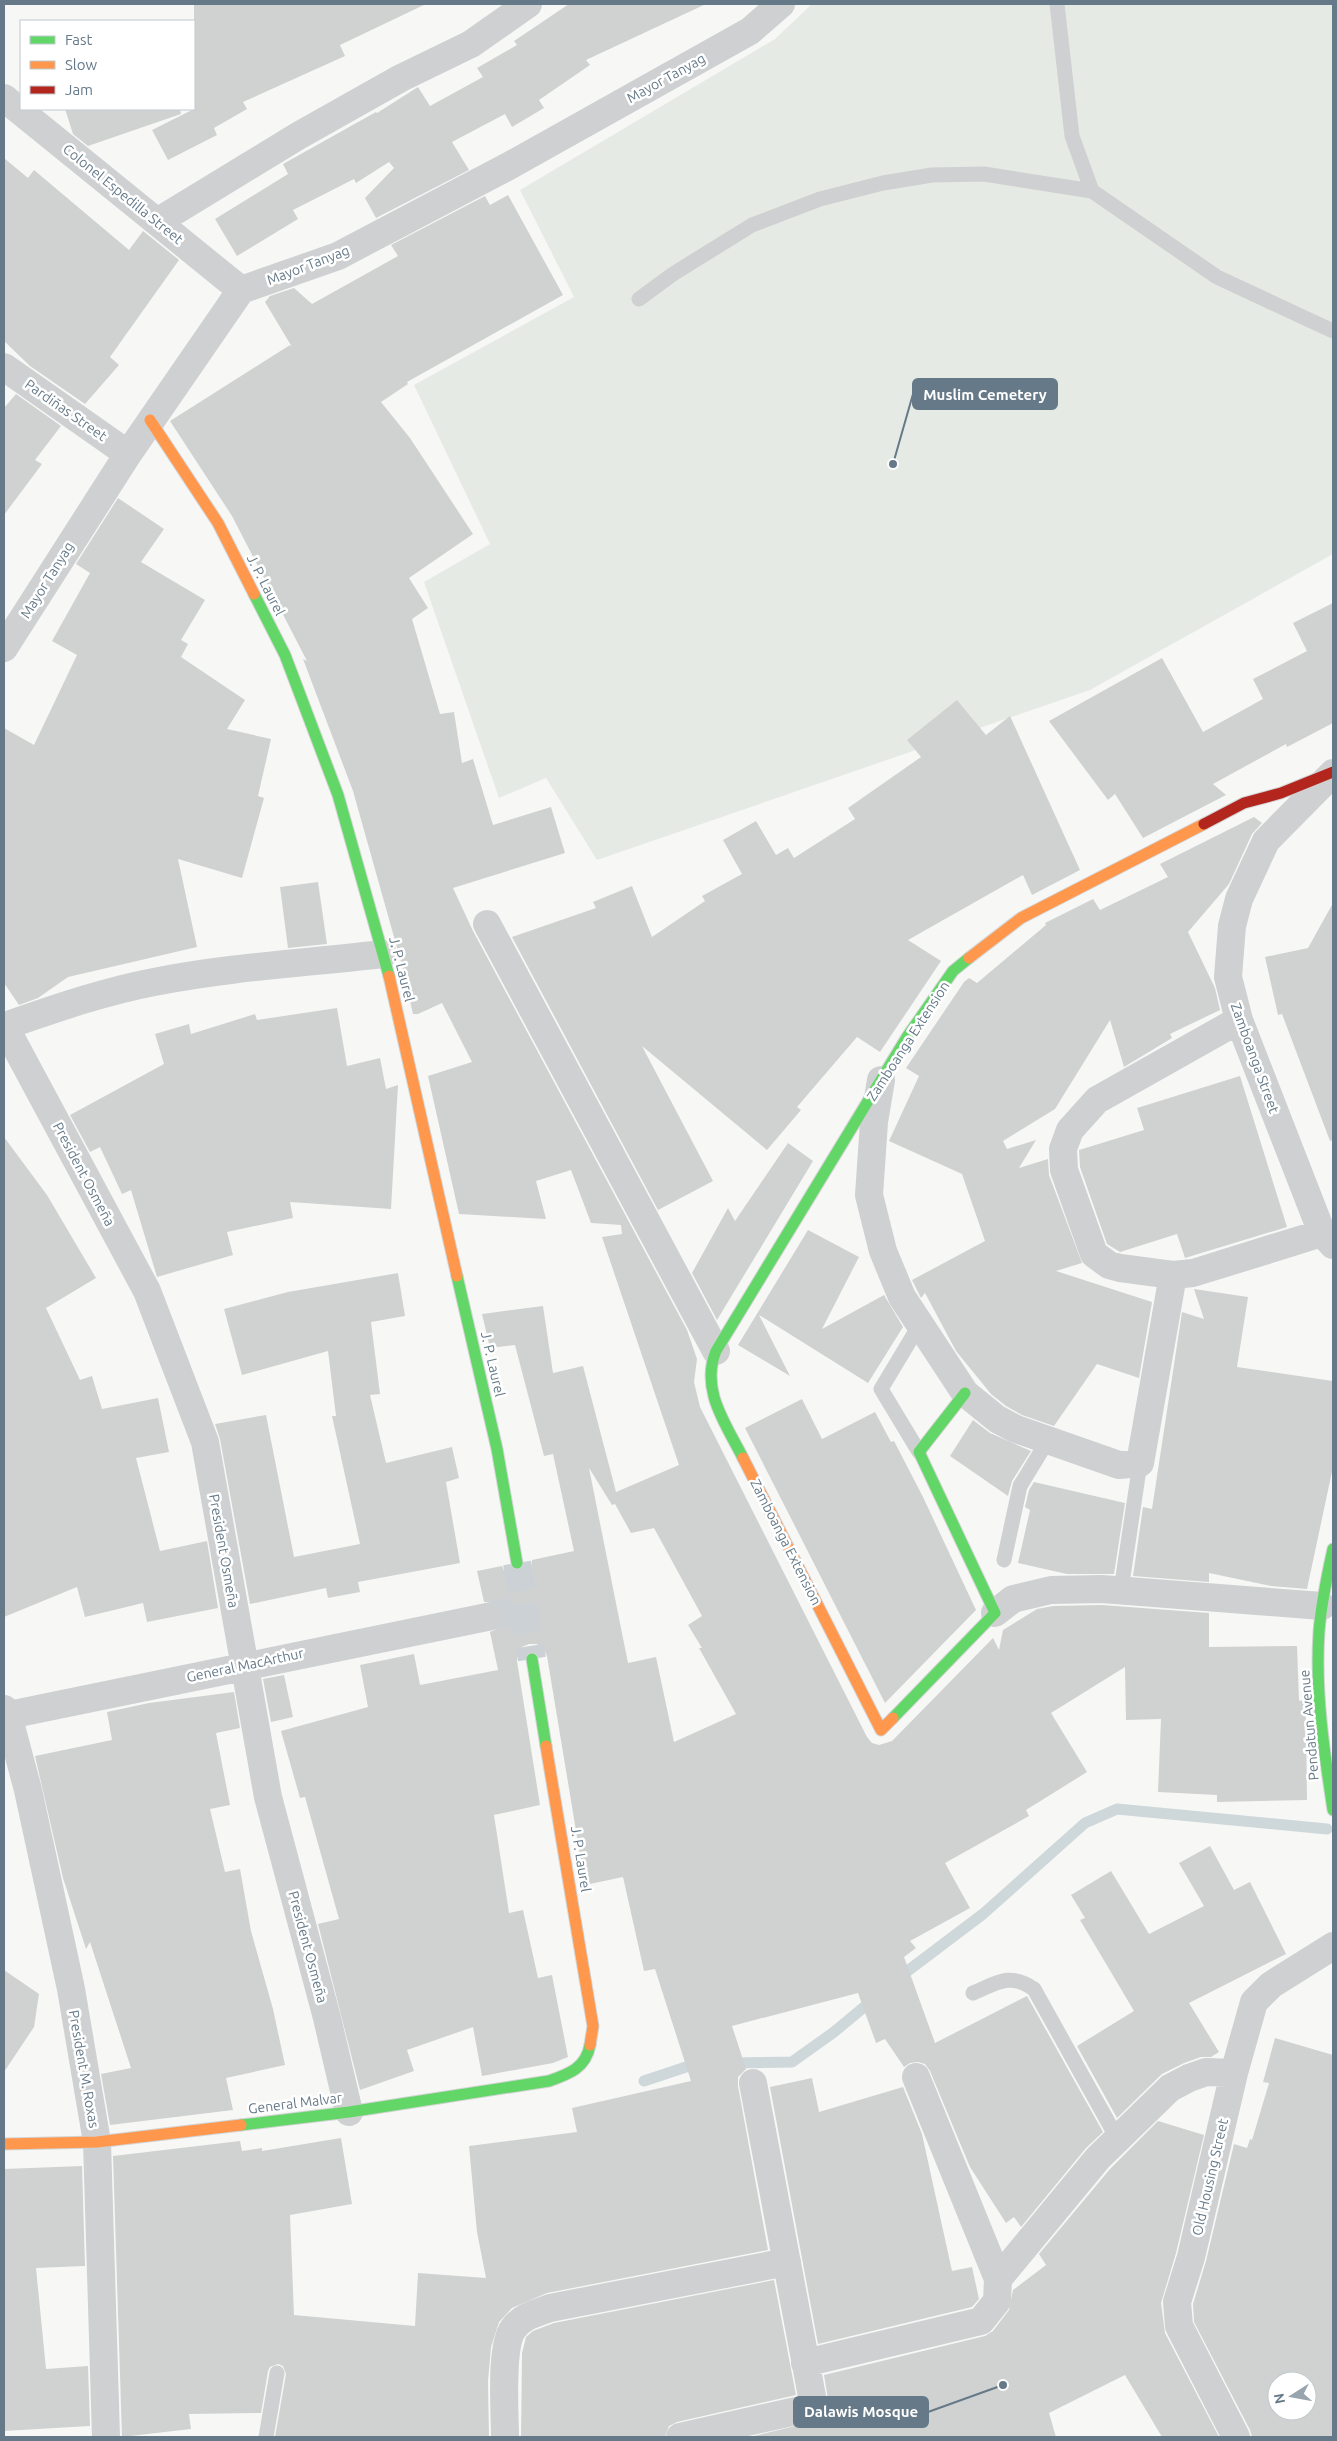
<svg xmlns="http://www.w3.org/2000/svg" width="1337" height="2441" font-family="Ubuntu,sans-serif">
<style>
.green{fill:#e6eae4}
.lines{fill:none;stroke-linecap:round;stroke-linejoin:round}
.stream{stroke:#ced7d9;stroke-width:11}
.building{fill:#d0d2d2;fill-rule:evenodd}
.street-tunnel{stroke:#cbd1d5;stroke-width:28;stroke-dasharray:28 14;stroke-linecap:butt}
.secondary-tunnel{stroke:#cbd1d5;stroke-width:28;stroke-dasharray:28 14;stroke-linecap:butt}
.fast-casing{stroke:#d3d5d5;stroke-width:13}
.slow-casing{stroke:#d3d5d5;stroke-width:13}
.jam-casing{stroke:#d3d5d5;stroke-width:13}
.lane{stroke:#cfd0d1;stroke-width:15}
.street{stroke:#cfd0d1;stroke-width:28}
.fast{stroke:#63d668;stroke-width:11}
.slow{stroke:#ff974d;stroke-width:11}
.jam{stroke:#b3261e;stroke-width:11}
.labels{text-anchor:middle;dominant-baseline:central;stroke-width:5;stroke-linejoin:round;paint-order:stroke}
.street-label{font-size:14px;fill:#657988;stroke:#fff}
.leader{fill:none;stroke:#657988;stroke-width:2}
.callout-dot{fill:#657988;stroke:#fff;stroke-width:2}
.callout{fill:#657988;stroke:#657988;stroke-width:2}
.callout-label{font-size:15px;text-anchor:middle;font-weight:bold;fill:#fff}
</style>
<rect width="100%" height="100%" fill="#f7f7f6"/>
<path class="green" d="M812,4H1333V554L1090,690L597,860L546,778L499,798L424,582L490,544L414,385L574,297L520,190L775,39Z"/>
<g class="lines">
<path class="stream" d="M897,1979L983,1914L1085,1823L1117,1809L1327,1829
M731,2063L792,2062L834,2032L875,1998
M644,2081L692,2065L700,2064"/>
</g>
<path class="building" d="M194,4H426L340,45L345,56L243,102L247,109L214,128L217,135L168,160L152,130L194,109Z
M569,4H706L586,60L590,65L539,100L544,108L512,127L505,114L452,142L469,170L376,218L365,198L394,168L389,162L356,183L354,179L293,210L298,219L237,256L215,219L288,174L283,164L376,112L377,113L418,87L430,106L483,77L477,68L517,45L514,41Z
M65,109H180L181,114L88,146L73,134Z
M4,158L28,178L34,170L129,250L143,231L179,260L110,357L119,365L85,404L30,366L4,341Z
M508,195L563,295L407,382L408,384L381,402L410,438L473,534L409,578L428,608L412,619L440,714L454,712L462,763L473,759L493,825L551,807L565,853L453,888L473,931L687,1330L697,1359L694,1382L700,1407L867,1737L872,1743L879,1745L892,1741L993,1638L999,1650L1003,1630L1037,1609L1053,1606L1102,1605L1209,1613V1647L1297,1646L1299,1701L1304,1700L1306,1721L1307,1800L1217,1802V1795L1158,1792L1161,1719L1126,1720L1125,1667L1051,1713L1087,1772L1026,1810L1029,1816L945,1863L970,1908L910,1941L916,1948L904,1957L935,2043L1027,1996L1103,2132L1086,2148L1021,2227L1014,2217L1006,2223L970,2167L930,2071L925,2064L918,2062L910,2063L904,2067L885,2039L876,2043L858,1993L732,2026L746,2069L738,2077V2086L768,2250L547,2293L512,2308L499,2322L491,2347L488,2381L489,2437H275L286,2374L283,2366L278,2364L270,2367L268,2371L261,2413L189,2414L191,2429L122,2437L113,2156L240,2141L242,2151L262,2148V2151L341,2138L352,2204L290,2215L294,2315L415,2326L418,2273L486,2278L477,2232L469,2146L577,2132L572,2108L691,2081L655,1969L644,1971L623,1877L585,1885L547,1656L544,1649L537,1644H529L522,1647L518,1653L517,1661L540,1805L494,1815L509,1913L523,1910L538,1978L552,1975L568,2057L553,2063L482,2076L473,2027L407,2050L414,2071L360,2090L318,1924L339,1919L305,1797L300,1798L281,1731L368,1707L360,1665L414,1654L420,1685L498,1670L490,1632L497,1629L502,1622V1613L499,1607L492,1602H484L477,1571L502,1566L505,1573L511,1577L520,1578L527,1575L531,1569L532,1560L574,1551L553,1454L544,1456L515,1345L490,1348L482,1314L543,1306L553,1373L583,1366L616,1492L679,1465L602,1237L622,1234L621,1225L591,1223L571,1170L536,1181L546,1219L459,1214L428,1076L472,1062L442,1003L418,1014H413L403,969L353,791L303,659L307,661L232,516L170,421L290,345L292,347L265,302L270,296L294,288L312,304L398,256L391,245L485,196L490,205ZM589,1468L612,1505L615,1504L631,1533L654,1528L702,1616L688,1625L702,1648H699L736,1714L674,1742L656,1657L628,1663Z
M16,394L61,426L35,460L42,464L4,515V408Z
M118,498L164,529L141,562L205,600L181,640L188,644L181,657L245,700L227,729L271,739L258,796L264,798L242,878L178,859L197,947L68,977L38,998L19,1005L4,983V728L34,745L77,655L52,641L90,573L76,564Z
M1333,603V723L1287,747L1286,744L1213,784L1226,795L1143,838L1115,794L1108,800L1049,721L1162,658L1203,732L1263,699L1253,679L1307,651L1293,623Z
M957,700L986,735L1010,716L1080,870L1032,895L1023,875L908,940L941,961L880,1052L857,1037L797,1107L801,1110L767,1150L642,1046L713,1181L658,1210L512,937L596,908L593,902L632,886L652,937L705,901L702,896L742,874L723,840L756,821L776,855L788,848L794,858L855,819L848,808L921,757L907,740Z
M1254,817L1262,823L1252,834L1229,884L1188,932L1215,988L1220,1010L1170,1034L1172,1038L1124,1067L1110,1020L1055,1109L1003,1141L1007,1149L1036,1140L1019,1168L1048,1159L1049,1175L1082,1263L1056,1271L1152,1302L1139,1378L1097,1364L1054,1426L1022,1415L1006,1406L991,1394L956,1351L925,1293L921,1298L912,1280L985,1241L962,1174L889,1141L919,1076L906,1068L964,982L969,978L977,983L1046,925L1045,923L1093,899L1100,910L1168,877L1160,864Z
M318,882L327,944L288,948L280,887Z
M1333,903V1140L1330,1141L1282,1014L1278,1015L1265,957L1308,948Z
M337,1008L347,1066L380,1058L386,1089L398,1085L391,1209L290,1202L293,1218L227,1232L233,1255L157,1277L131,1190L122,1194L100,1147L90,1152L70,1115L164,1064L155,1034L189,1024L191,1034L255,1014L257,1020Z
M1240,1076L1287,1227L1185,1258L1177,1234L1120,1252L1107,1244L1080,1167L1079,1150L1144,1130L1137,1108Z
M4,1137L47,1195L96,1278L46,1308L80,1380L92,1376L102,1409L158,1398L169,1452L136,1458L160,1551L207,1541L218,1608L147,1622L143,1603L85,1617L77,1587L4,1617Z
M788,1143L813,1161L717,1320L692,1273L728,1208L735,1221Z
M808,1230L859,1257L822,1329L884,1295L903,1327L868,1383L759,1315L790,1376L738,1345Z
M398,1273L405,1316L371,1322L380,1394L370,1395L386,1463L452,1447L459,1478L446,1482L460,1563L358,1582L360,1592L328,1598L326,1588L250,1604L220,1439L215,1424L266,1415L294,1557L360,1544L332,1416H336L328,1351L242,1375L224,1309L288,1292Z
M1194,1289L1248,1297L1237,1367L1333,1381V1467L1307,1589L1271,1586L1209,1573V1582L1133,1576L1143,1507L1152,1509L1182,1312L1204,1319Z
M802,1399L822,1439L875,1412L891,1442L894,1441L923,1497L976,1610L885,1703L745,1428Z
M973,1420L990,1433L1031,1451L1012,1481L1008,1496L950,1456Z
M1034,1482L1125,1503L1114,1574H1067L1018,1563L1030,1510L1025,1507L1029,1490Z
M284,1675L293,1717L271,1722L263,1679Z
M234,1692L240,1728L216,1733L230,1805L210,1809L225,1872L240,1869L251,1931L273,2009L285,2065L226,2078L233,2110L110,2125L101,2074L131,2068L90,1942L86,1949L63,1878L35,1756L112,1740L107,1712L149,1703Z
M1210,1846L1234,1890L1250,1882L1286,1954L1189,2003L1219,2052L1211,2057H1201L1184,2063L1162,2074L1117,2118L1077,2046L1134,2011L1080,1920L1085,1918L1071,1895L1111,1871L1149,1934L1204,1906L1179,1863Z
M4,1970L39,1994L34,2027L4,2072Z
M1275,2038L1333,2055V2437H1252L1250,2430L1194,2322L1193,2304L1206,2261L1234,2144L1247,2148L1250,2139L1252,2140L1269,2083L1263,2082ZM1277,2381H1307V2411H1277Z
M812,2078L819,2112L903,2087L922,2134L952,2271L972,2267L979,2299L972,2307L818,2344L770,2087Z
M1158,2121L1204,2135L1176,2253L1161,2303L1165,2333L1219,2437H1162L1125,2375L1049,2413L1056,2437H750L824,2419L829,2412V2405L824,2375L985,2336L993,2331L1009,2310L1013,2290L1046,2265L1039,2254L1110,2169Z
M82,2166L85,2266L36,2268L46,2369L88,2366L90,2426L4,2431V2169Z
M774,2280L796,2395L677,2422L669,2426L665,2437H521L522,2353L526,2337L533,2331L554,2323Z"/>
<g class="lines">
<path class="street-tunnel" d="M487,1617L524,1609"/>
<path class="secondary-tunnel" d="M517,1563L532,1659"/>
<g class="fast-casing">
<path id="fast" d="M254,594L285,655L338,795L389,976
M457,1276L497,1449L517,1563
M743,1458C726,1424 700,1390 716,1351L907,1037L953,971L969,958
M1333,1549C1327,1576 1321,1604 1319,1632C1315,1692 1324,1751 1333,1810
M532,1659L546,1746
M893,1718L995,1613L919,1452L965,1393
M241,2125L349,2112L549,2081C569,2074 586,2068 590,2045"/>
</g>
<g class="slow-casing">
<path id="slow" d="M150,420L218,523L254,594
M969,958L1021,918L1204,824
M389,976L457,1276
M743,1458L881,1730L893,1718
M546,1746L593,2026L590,2045
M4,2144L97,2142L241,2125"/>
</g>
<g class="jam-casing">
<path id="jam" d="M1204,824L1244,803L1281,793L1333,772"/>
</g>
<path class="lane" d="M1057,4L1072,136L1092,191L1217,277L1333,331
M639,299L673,274L752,225L820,199L883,183L932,175L984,174L1092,191
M919,1452L881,1389L920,1324
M1004,1560L1020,1486L1048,1440
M1121,1590L1140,1463
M973,1993C997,1983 1009,1972 1034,1989L1117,2138
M266,2437L277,2373"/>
<path class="street" d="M4,98L241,290
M157,222L298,136L401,78L471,44L528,4
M4,367L128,454
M4,648L128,454L241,290L338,256L507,167L750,31L781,4
M1333,773L1266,841L1239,899L1232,926L1228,977L1239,1020L1322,1233L1333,1245
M487,924L716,1351
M1239,1020L1097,1100L1070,1130L1063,1149L1064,1170L1094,1254L1109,1265L1120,1268L1173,1275L1193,1273L1322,1233
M4,1025L147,1291L205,1442L268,1797L327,2018L349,2112
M5,1026C54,1009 102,992 154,982C229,967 306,963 383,954
M881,1080L874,1122L869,1195L883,1251L902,1297L965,1393L997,1419L1016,1429L1119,1465L1140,1463L1173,1275
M995,1613L1013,1599L1051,1590L1102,1589L1322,1606
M4,1709L8,1715L28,1790L71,1989L97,2142L106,2437
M4,1716L487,1617
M998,2279L1098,2158L1170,2088L1189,2078L1206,2072L1234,2073
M805,2363L981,2321L997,2301L998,2279L916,2077
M505,2437C505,2413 500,2347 513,2329C522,2316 537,2313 550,2308L787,2262
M680,2437L814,2407L753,2083
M1236,2437L1179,2326L1177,2302L1191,2257L1234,2073L1254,2002L1271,1985L1333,1946"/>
<use href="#fast" class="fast"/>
<use href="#slow" class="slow"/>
<use href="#jam" class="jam"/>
</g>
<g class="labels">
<g class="street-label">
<text transform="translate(666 78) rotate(-29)">Mayor Tanyag</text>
<text transform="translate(123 194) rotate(39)">Colonel Espedilla Street</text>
<text transform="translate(308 265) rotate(-21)">Mayor Tanyag</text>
<text transform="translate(66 410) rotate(35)">Pardiñas Street</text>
<text transform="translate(47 580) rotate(-58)">Mayor Tanyag</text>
<text transform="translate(266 585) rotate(63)">J. P. Laurel</text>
<text transform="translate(402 969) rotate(76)">J. P. Laurel</text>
<text transform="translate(908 1041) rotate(-57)">Zamboanga Extension</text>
<text transform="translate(1255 1058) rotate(70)">Zamboanga Street</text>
<text transform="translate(84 1174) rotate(62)">President Osmeña</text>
<text transform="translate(493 1364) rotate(77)">J. P. Laurel</text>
<text transform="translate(786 1542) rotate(63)">Zamboanga Extension</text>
<text transform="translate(224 1551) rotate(80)">President Osmeña</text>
<text transform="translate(245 1665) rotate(-12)">General MacArthur</text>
<text transform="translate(1309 1725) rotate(-95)">Pendatun Avenue</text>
<text transform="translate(581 1859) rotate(81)">J. P. Laurel</text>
<text transform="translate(308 1947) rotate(75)">President Osmeña</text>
<text transform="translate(84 2069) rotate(80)">President M. Roxas</text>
<text transform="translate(295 2103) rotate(-7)">General Malvar</text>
<text transform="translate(1210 2177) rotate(-77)">Old Housing Street</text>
</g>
</g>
<path class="leader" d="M893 464L913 394M1003 2385L928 2412"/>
<g class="callout-dot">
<circle cx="893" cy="464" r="5"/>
<circle cx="1003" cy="2385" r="5"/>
</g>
<g class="callout">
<rect x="913" y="379" width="144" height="30" rx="5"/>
<rect x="794" y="2397" width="134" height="30" rx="5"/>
</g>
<g class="callout-label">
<text x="985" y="400">Muslim Cemetery</text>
<text x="861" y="2417">Dalawis Mosque</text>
</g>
<rect width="1337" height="2441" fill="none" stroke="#657988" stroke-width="10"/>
<rect x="20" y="20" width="175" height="90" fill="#ffffff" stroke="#c1c9cf"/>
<rect x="30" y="36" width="25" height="8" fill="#63d668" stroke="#c1c9cf"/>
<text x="65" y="45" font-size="15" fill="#657988">Fast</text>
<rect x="30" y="61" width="25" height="8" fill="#ff974d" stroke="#c1c9cf"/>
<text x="65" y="70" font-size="15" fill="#657988">Slow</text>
<rect x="30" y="86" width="25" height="8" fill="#b3261e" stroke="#c1c9cf"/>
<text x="65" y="95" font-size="15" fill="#657988">Jam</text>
<g transform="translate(1292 2396) rotate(259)"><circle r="24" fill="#ffffff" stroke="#c1c9cf"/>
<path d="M0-4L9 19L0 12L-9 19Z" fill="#98a5ae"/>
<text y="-8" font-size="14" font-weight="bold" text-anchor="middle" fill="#657988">N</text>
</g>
</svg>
